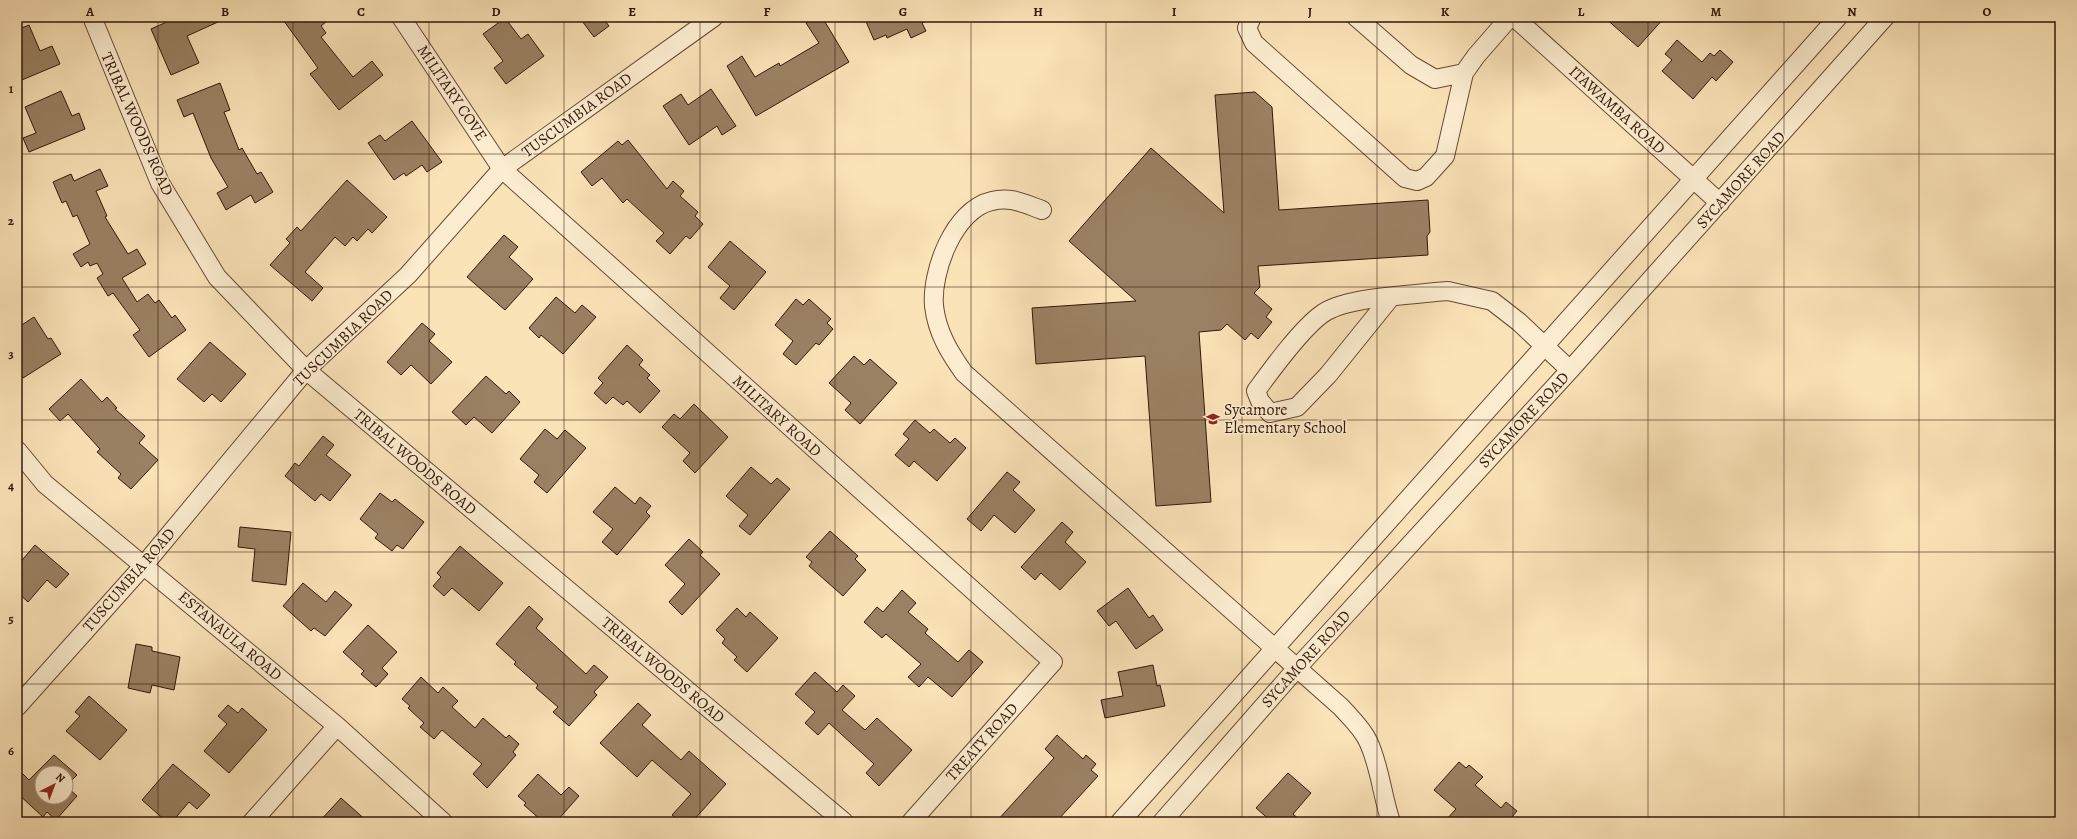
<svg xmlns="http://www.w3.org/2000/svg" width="2077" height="839" font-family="Alegreya,serif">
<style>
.building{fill:#9a8163;stroke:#331709}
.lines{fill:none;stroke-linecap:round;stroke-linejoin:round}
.minor-casing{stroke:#654a34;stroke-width:20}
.minor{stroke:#fcedd0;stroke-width:18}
.grid{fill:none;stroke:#331709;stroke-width:1;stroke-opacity:0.55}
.labels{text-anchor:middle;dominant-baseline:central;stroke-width:3;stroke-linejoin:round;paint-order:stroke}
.street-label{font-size:16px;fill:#331709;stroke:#fcedd0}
.poi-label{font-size:16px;fill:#331709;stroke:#fcedd0;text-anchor:start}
.neatline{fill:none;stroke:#331709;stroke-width:1.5}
.grid-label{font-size:13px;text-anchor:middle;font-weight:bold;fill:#331709}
</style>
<rect width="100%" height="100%" fill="#fae3b7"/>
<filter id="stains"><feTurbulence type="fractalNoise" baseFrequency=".005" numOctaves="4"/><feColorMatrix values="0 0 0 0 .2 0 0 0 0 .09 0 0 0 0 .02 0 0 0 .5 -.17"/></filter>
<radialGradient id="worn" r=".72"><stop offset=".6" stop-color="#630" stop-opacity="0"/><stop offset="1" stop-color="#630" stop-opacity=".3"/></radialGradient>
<path class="building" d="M178,17H229L187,36L199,63L171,75L151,29Z
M281,17H332L321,26L326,33L321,37L353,77L372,61L383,75L339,110L310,74L318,68Z
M579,17H602L609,26L594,37Z
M816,17H822L849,62L756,116L727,66L742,56L755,77L779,63L780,66L819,43L806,23Z
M864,17H936L922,23L926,31L911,38L907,29L887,38L886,35L874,40Z
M1604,17H1665L1638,47Z
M505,18L521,39L528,34L544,56L506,84L494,68L503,61L483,34Z
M29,25L40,51L52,46L60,64L17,82V30Z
M1677,40L1702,62L1710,53L1714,56L1720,50L1733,62L1716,81L1712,77L1693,99L1662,71L1672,60L1665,54Z
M220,83L230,110L224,112L239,150L242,148L257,174L261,172L273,192L255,203L251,195L226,210L217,193L228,187L211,158L193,113L184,117L177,100Z
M711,89L736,126L722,135L717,126L689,145L663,106L681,94L688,105Z
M61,91L72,116L79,113L85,129L29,152L23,138L36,133L25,107Z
M1255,92L1272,107L1279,210L1428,200L1430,232L1427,236L1428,255L1258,266L1260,287L1254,293L1272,309L1266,317L1272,322L1258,339L1251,333L1245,340L1227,324L1221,330L1199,332L1211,502L1156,506L1145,356L1036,364L1032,308L1136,301L1069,241L1151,148L1224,213L1215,95Z
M412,121L442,162L427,172L422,165L406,176L404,173L394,180L368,143L380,135L385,141Z
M628,140L667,189L673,181L684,191L680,196L698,212L695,216L703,224L690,239L686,236L670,254L656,241L664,233L627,199L623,203L602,178L592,186L581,172L618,141L622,145Z
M100,169L108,186L96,191L107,216L105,217L128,254L137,249L146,264L122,278L137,302L148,294L155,303L159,300L172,318L175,315L186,330L149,357L133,335L140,330L113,293L108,296L97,278L103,274L97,263L90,266L88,262L81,267L73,254L90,244L77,215L73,217L66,201L62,203L53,182L71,174L74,181Z
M347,180L387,217L372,233L368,229L357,241L353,237L345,246L335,237L305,272L323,288L312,301L270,265L290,243L286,239L297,227L301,231Z
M504,235L518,247L509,257L533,279L505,310L467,277Z
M730,241L766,272L734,310L720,298L730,286L708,267Z
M556,297L575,313L582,305L596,317L563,354L541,335L539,338L529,328Z
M796,299L803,305L809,299L831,319L827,323L833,329L819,345L816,343L796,365L783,354L793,341L775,325Z
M34,317L48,339L51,338L61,354L23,378L17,369V328Z
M422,323L435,334L429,341L452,362L431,384L411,365L401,375L387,362Z
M210,342L246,374L221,402L212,394L204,402L177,379Z
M627,345L643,360L639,365L650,375L647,378L660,391L640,413L627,401L623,405L613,397L606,404L594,393L603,383L598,378Z
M854,356L864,365L870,359L897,383L860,424L845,410L851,403L829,383Z
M486,376L506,394L509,391L520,402L492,433L474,417L466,425L452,412Z
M81,379L102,402L107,397L117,408L115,409L145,436L139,443L158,460L131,489L118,478L121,474L97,452L100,449L68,414L60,421L49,409Z
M694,404L728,437L695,473L683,461L690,453L662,427L674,414L680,419Z
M915,420L930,433L934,429L950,443L955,438L966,448L937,481L914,461L909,467L895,455L909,439L903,434Z
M545,429L557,439L565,430L586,448L547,493L534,482L539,475L520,459Z
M323,436L334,445L326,455L351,475L330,501L321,494L315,501L285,476L295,463L299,466Z
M751,467L771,484L777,478L790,489L750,535L739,526L748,515L726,496Z
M1007,472L1020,482L1013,490L1035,510L1015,533L994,515L981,531L967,519Z
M615,487L635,504L640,497L651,506L646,512L650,516L617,555L602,542L613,529L593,512Z
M380,493L392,502L395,499L424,522L403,549L397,545L392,551L375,538L378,534L360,519Z
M1062,522L1073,532L1065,542L1086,562L1060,590L1041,573L1035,580L1021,567Z
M240,527L291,532L286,585L252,581L255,549L238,547Z
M830,531L858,556L855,559L866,570L843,596L809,566L812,562L806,557Z
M689,539L703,552L700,555L720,574L682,615L669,602L685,584L665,565Z
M35,545L69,574L56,588L47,580L28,602L17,592V566Z
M460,546L503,583L479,611L452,588L444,596L433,586L441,577L437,573Z
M303,583L326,602L335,591L352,605L325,636L314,628L311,631L283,606Z
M1128,588L1149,618L1153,615L1163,630L1136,649L1116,621L1109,626L1097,611Z
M902,590L916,603L908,612L928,629L925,633L958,662L969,650L983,662L952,697L928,677L919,687L908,677L921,664L886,634L882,638L864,622L877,607L883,612Z
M529,606L543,619L536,628L586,674L594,665L608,677L594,692L597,695L569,726L553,712L558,707L536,688L538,685L514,664L516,662L496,644Z
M737,608L746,617L750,612L778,638L747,672L734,660L737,657L722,643L725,639L716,630Z
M368,625L397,652L382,668L388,674L376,687L361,674L364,671L343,652Z
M136,644L152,647V651L180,657L174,690L152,685L150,693L128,688Z
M1153,665L1157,686L1160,685L1165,706L1105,718L1101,700L1123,696L1118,672Z
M815,672L837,692L843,685L855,696L842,710L865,730L877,718L912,750L879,786L866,773L874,764L829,723L818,735L805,723L815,712L795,694Z
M421,677L438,693L443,687L458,701L452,707L475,728L483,718L506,738L509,735L519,744L513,752L516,755L487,788L473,774L482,764L442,730L434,739L420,727L424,723L408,708L410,706L402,699Z
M89,696L127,730L100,760L66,731L80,716L75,712Z
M638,703L651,715L642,725L681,760L689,751L726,784L692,822H680L672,815L691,794L652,760L637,777L600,743Z
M228,705L238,713L242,708L267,730L229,773L204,751L227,724L218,716Z
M1057,735L1083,759L1086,755L1096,764L1091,770L1098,776L1056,822H996L1054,758L1045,749Z
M54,755L77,775L66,786V773H42V797H66V786L77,796L56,820L47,812L43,817L17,793V768L29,780Z
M1459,762L1466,768L1469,765L1483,777L1475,785L1501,808L1506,802L1517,811L1512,817L1517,822H1444L1456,809L1434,790Z
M173,764L210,795L197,809L189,802L172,822H167L142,800Z
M1288,773L1311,793L1293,814L1302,822H1272L1256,808Z
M538,774L561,795L569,787L579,796L556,822H543L524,805L526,803L518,796Z
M341,798L368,822H319Z"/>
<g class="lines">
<g class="minor-casing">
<path id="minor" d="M92,17L160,183L217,277L306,370L844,822
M401,17L502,169L1053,662L911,822
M1252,17L1247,28L1254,43L1405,178L1417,181L1426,177L1445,156L1464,73L1476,56L1510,17
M1356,17L1411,65L1435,79L1464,73
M1514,17L1720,203
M1042,210C1025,204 1011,196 992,201C954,209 931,272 934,306C937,332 949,352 964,373L1341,707C1350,717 1362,728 1368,741C1380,766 1382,796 1391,822
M1391,297L1328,375L1297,407L1270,413L1260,401L1256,391C1272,369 1301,329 1322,314C1345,297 1405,296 1435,292L1448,291L1492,301L1519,322L1570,370
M17,450L45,484L337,726L443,822
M17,707L144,565L306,370L408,275L502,169L714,17
M252,822L337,726
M1120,822L1838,17
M1162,822L1297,668L1570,370L1885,17"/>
</g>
<use href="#minor" class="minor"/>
</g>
<path class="grid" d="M158,17V822M293,17V822M429,17V822M564,17V822M700,17V822M835,17V822M971,17V822M1106,17V822M1242,17V822M1377,17V822M1513,17V822M1648,17V822M1784,17V822M1919,17V822M17,154H2060M17,287H2060M17,420H2060M17,552H2060M17,684H2060"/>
<defs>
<g id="school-bare" transform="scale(1.08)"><path d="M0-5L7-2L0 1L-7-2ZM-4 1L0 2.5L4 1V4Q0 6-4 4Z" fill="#8f2418" stroke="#fcedd0" stroke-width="2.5" paint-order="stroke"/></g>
</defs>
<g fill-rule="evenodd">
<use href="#school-bare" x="1213" y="419"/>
</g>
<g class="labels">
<g class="street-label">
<text transform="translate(452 93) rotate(56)">MILITARY COVE</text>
<text transform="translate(1617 110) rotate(42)">ITAWAMBA ROAD</text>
<text transform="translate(577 115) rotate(-36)">TUSCUMBIA ROAD</text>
<text transform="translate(137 124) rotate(66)">TRIBAL WOODS ROAD</text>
<text transform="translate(1741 180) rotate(-48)">SYCAMORE ROAD</text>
<text transform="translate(343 338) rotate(-44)">TUSCUMBIA ROAD</text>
<text transform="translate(777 416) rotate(42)">MILITARY ROAD</text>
<text transform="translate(1524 420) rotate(-47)">SYCAMORE ROAD</text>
<text transform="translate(415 462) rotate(40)">TRIBAL WOODS ROAD</text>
<text transform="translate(129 580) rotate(-49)">TUSCUMBIA ROAD</text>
<text transform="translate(230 636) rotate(40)">ESTANAULA ROAD</text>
<text transform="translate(1306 659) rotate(-48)">SYCAMORE ROAD</text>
<text transform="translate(663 670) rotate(40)">TRIBAL WOODS ROAD</text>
<text transform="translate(982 742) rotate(-48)">TREATY ROAD</text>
</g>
<g class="poi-label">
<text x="1224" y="410">Sycamore<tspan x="1224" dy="18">Elementary School</tspan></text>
</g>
</g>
<rect width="2077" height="839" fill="none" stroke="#fae3b7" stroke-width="44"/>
<g transform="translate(54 785) rotate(42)"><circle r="19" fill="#fcedd0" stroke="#ac9780"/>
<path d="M0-3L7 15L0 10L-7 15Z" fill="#8f2418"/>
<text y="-6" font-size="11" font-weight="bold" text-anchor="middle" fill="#331709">N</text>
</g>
<rect x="22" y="22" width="2033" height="795" class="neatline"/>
<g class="grid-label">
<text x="90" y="16">A</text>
<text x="225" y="16">B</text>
<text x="361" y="16">C</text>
<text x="496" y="16">D</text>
<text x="632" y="16">E</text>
<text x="767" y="16">F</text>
<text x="903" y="16">G</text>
<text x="1038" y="16">H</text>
<text x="1174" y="16">I</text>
<text x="1310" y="16">J</text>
<text x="1445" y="16">K</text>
<text x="1581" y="16">L</text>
<text x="1716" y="16">M</text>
<text x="1852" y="16">N</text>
<text x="1987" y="16">O</text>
<text x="11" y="93">1</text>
<text x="11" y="225">2</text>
<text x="11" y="358">3</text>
<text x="11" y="490">4</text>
<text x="11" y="623">5</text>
<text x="11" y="755">6</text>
</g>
<rect width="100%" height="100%" filter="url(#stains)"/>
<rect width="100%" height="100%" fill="url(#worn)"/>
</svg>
